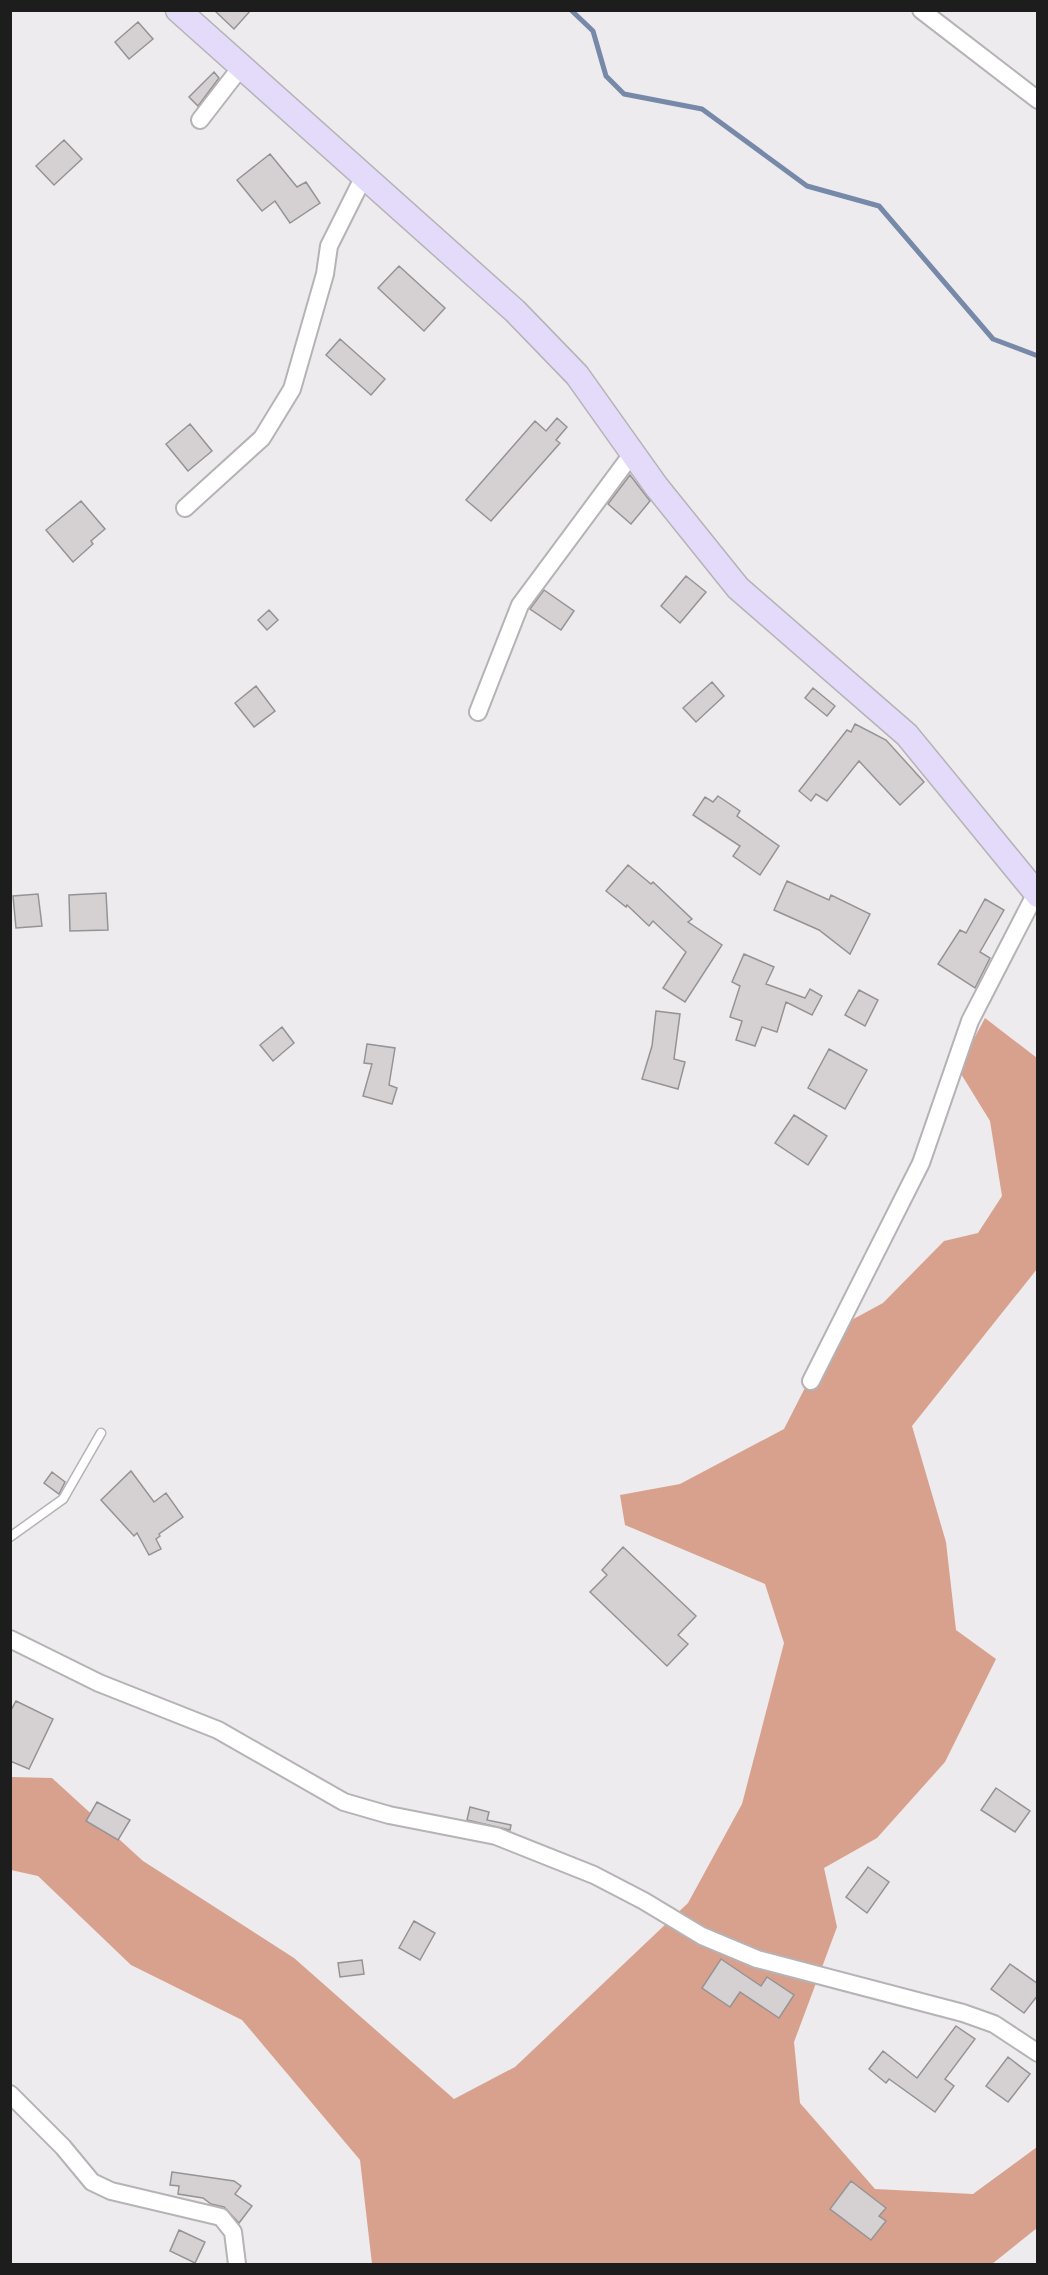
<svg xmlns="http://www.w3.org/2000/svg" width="1048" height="2275" font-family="Commissioner,sans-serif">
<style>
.forest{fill:#d8a18d}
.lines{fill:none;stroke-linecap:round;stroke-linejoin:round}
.stream{stroke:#7789a9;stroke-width:5}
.building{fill:#d5d1d2;stroke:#979394;stroke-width:1.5}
.lane-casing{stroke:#b5b3b5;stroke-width:11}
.street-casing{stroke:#b5b3b5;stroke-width:20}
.secondary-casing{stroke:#b5b3b5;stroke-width:27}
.lane{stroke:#fff;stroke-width:8}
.street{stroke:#fff;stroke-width:16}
.secondary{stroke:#e4dafa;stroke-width:24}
</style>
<rect width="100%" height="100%" fill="#edebed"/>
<path class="forest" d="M985,1018L1037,1058V1269L912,1426L946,1542L956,1630L996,1659L945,1762L877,1838L824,1868L837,1927L794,2042L800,2103L875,2189L973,2194L1037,2147V2228L992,2264H372L360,2160L242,2020L131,1965L38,1876L11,1870V1777L52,1778L143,1861L294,1958L454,2099L515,2067L688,1903L742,1804L784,1643L765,1584L625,1525L620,1495L680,1484L784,1429L835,1329L883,1303L944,1241L978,1233L1002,1196L990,1121L958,1069Z"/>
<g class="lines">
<path class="stream" d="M571,10L593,31L606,76L624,94L702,109L807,186L879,206L993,339L1038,356"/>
</g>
<path class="building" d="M214,10H251L234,29Z
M138,22L153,39L129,59L115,42Z
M214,72L219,78L198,106L189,97Z
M64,140L82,159L54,185L36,166Z
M270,154L297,187L306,182L320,203L290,223L275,201L262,211L237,180Z
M399,266L445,308L424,331L378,288Z
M340,339L385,379L371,395L326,355Z
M557,418L567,427L556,440L560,443L491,521L466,500L535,421L546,431Z
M190,424L212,451L188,471L166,444Z
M630,475L650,501L631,524L608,504Z
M81,501L105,529L91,541L93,544L73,562L46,530Z
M686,576L706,592L680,623L661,606Z
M544,590L574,611L561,630L530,609Z
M269,610L278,620L267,630L258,620Z
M712,682L724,696L696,722L683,708Z
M256,686L275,711L254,727L235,703Z
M813,688L835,706L827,716L805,698Z
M855,724L886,740L924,782L900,805L859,761L827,801L816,794L811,801L799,791L847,730L851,732Z
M718,796L740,811L737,816L779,846L760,875L733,856L740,846L693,815L705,797L713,802Z
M628,865L651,884L653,882L692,919L688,922L722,945L685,1002L663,988L686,952L653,921L649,926L627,905L626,907L606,891Z
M787,881L829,900L831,895L870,914L850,954L819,930L774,910Z
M106,893L108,930L70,931L69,895Z
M38,894L42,926L16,928L13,896Z
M985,899L1004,910L980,952L990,958L975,988L938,964L960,930L966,933Z
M744,954L774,967L766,984L805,998L810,989L822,996L812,1015L786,1002L777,1032L762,1027L755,1046L736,1040L742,1021L730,1017L740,986L732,982Z
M859,990L878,1000L865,1026L845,1015Z
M656,1011L680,1014L674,1059L685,1062L678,1089L642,1079L652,1046Z
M282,1027L294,1043L273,1061L260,1045Z
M367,1044L395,1048L389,1085L397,1088L392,1104L363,1096L372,1064L364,1063Z
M829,1049L867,1070L845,1109L808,1088Z
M794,1115L827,1136L808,1165L775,1143Z
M131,1471L154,1502L166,1493L183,1517L159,1534L160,1536L156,1539L161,1549L149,1555L137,1533L134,1536L101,1500Z
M52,1472L65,1482L59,1494L44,1483Z
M623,1547L696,1616L678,1635L688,1644L667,1666L590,1592L607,1575L602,1570Z
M16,1701L53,1719L29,1769L10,1761V1712Z
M996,1788L1030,1811L1015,1832L981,1810Z
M97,1802L130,1820L118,1840L86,1821Z
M470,1807L489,1812L487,1820L511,1825L510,1830L467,1820Z
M868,1867L889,1882L867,1913L846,1897Z
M414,1921L435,1933L420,1960L399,1948Z
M721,1959L761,1986L767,1977L794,1995L779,2018L740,1992L730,2007L702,1988Z
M362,1960L364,1974L340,1977L338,1963Z
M1010,1964L1038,1984V1995L1024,2013L991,1989Z
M956,2026L975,2039L945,2079L954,2086L935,2112L889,2079L886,2083L869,2069L883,2051L917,2078Z
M1008,2057L1030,2074L1008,2102L986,2086Z
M172,2172L234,2181L241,2186L235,2194L252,2206L239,2223L224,2207L211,2204L203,2198L178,2194L179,2186L170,2185Z
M851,2181L886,2208L879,2216L886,2221L871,2240L830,2209Z
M179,2230L205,2242L195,2263L170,2251Z"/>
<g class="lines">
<g class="lane-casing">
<path id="lane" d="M10,1537L63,1499L101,1433"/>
</g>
<g class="street-casing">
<path id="street" d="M921,10L1038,100
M200,120L241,67
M185,508L262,438L292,389L325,274L329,246L364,176
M478,712L520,605L632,454
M811,1381L921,1163L970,1021L1036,893
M10,1639L99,1683L218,1730L344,1802L389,1815L496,1836L594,1875L644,1901L702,1936L757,1959L963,2013L994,2024L1038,2053
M10,2094L63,2147L92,2182L111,2191L221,2217L233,2232L237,2264"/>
</g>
<g class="secondary-casing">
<path id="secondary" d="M178,10L515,311L577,375L656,486L738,588L907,735L1038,895"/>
</g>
<use href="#lane" class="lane"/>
<use href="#street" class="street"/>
<use href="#secondary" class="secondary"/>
</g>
<rect width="1048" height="2275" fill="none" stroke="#1e1d1e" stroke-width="24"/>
</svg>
